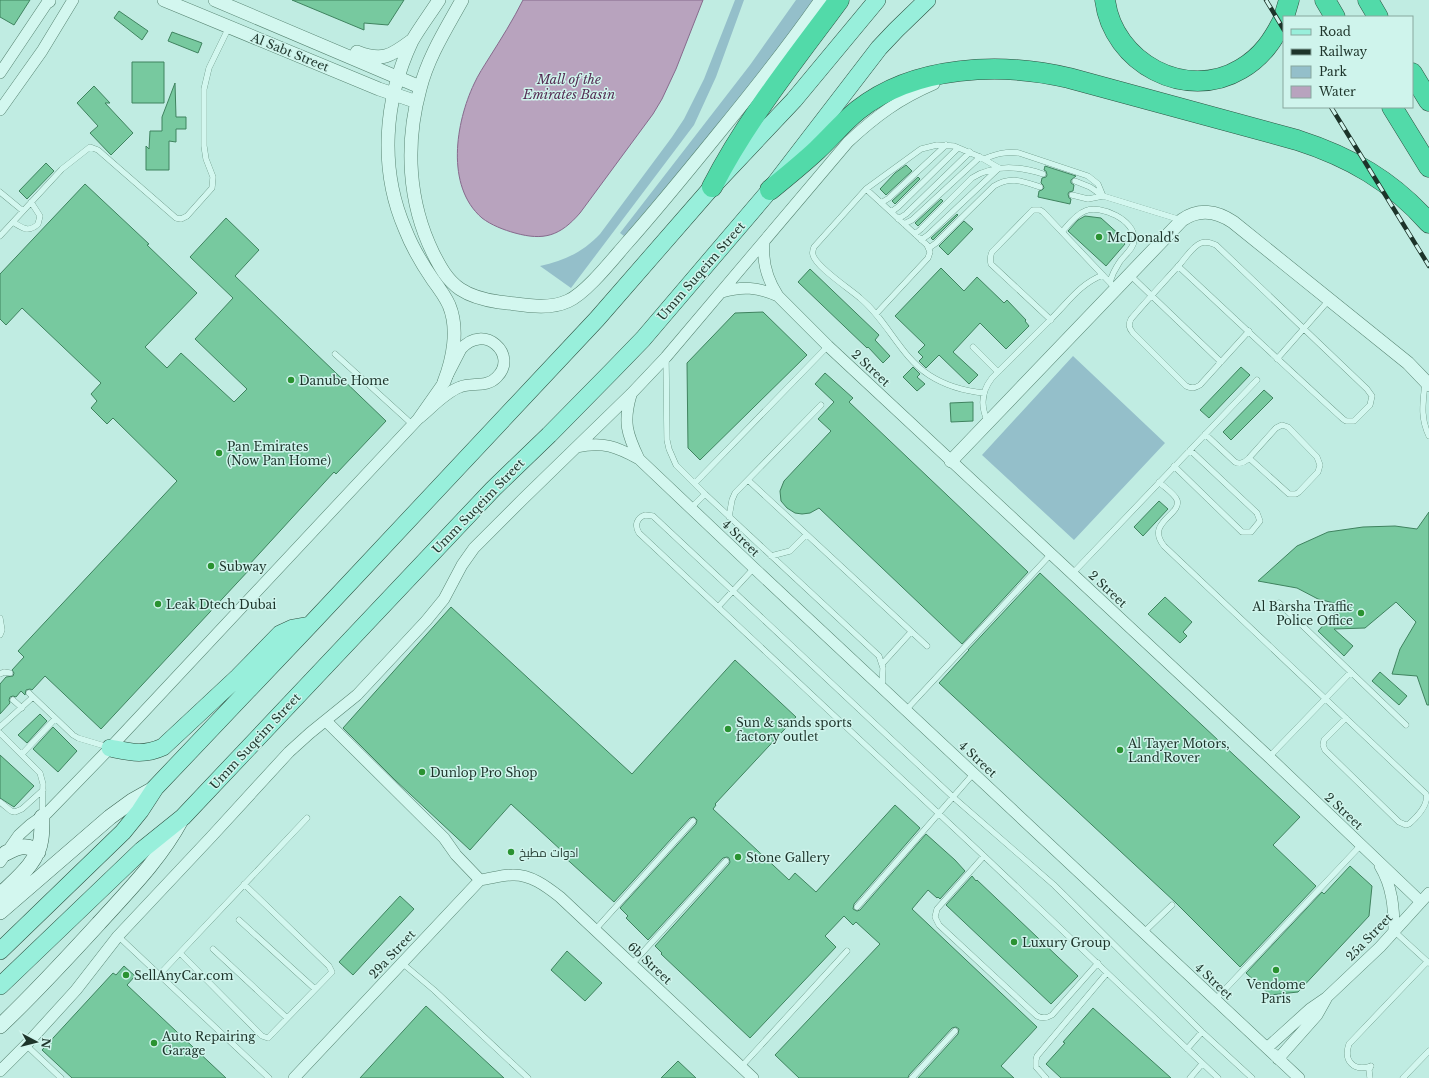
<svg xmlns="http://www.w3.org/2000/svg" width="1429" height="1078" font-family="'Libre Baskerville',Cairo,serif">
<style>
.green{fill:#94bfca}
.water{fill:#b8a3be;stroke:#866a8c}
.building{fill:#77c99f;stroke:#3f835f}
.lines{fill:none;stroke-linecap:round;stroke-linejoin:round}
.service-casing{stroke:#588573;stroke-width:6}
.minor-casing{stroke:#588573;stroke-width:12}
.tertiary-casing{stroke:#588573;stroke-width:14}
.secondary-casing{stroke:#3c6654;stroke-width:16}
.primary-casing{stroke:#2d5241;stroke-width:18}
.motorway-casing{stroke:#2d5241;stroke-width:21}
.service{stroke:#d3f7ef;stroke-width:5.5}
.minor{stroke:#d3f7ef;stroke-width:11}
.tertiary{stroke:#d3f7ef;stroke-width:13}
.secondary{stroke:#d3f7ef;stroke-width:15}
.primary{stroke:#98efdb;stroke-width:17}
.motorway{stroke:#52daa9;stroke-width:20}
.rail-casing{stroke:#1d342a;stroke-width:4.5}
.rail{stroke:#cff4ec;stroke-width:3;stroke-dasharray:9;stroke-linecap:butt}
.poi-dot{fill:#2a9231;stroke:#cff4ec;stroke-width:1.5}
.labels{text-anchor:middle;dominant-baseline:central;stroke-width:3;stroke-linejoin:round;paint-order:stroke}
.street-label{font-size:12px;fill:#1d342a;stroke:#cff4ec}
.poi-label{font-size:12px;fill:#1d342a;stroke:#cff4ec;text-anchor:start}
.water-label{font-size:13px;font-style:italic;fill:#542c53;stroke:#cff4ec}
</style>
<rect width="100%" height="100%" fill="#c0ece2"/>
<path class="green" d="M735,0H744L716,77L694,125L571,288L540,266C564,261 583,252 600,234L672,137L684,119L704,79Z
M796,0H815C756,82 690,159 624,236L620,233L750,65Z
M1073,356L1165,443L1074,540L982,455Z"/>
<path class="water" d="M523,0H703L676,69L662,99L653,114L580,213C560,236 544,241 515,233C504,230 491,225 482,218C445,186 456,122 474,84C478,75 484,66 489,58C501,39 513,20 523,0Z"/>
<path class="building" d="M0,0H30L14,25L0,17Z
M292,0H404L388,25L364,23V30Z
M119,11L148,31L142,40L114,18Z
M172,32L202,43L198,53L168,41Z
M132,62H164V103H132Z
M175,83L176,117H186V129H176V142L169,141V170H146V146L149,149L150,131H162V117Z
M94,86L110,103H105L133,133L111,155L90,133L98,126L77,103Z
M46,163L54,171L27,199L19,191Z
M906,165L912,171L886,195L880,189L895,173Z
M1045,166L1076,176L1071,180V183L1074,185L1073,191L1069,192L1068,194L1069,198L1071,199L1070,204L1038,197L1039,191L1042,190L1044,188L1043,185L1041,183L1042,178L1046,177L1047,175L1046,171L1044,170Z
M918,177L920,179L895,204L892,201Z
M85,184L149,244L147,245L197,293L145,347L167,368L181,353L234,402L247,389L195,339L233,298L190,257L226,218L259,250L235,276L386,421L336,474L334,472L248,566L250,569L101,729L45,676L32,690L30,689L26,690L25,695L21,691L16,697L13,696L10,697L9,700L10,703L0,714V684L6,677L13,676L14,673L12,670L24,657L18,651L177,481L113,418L107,424L91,408L97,401L91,394L101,383L22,308L6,325L0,319V274Z
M941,199L943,201L918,226L915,223Z
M957,214L958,215L933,240L931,238Z
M1085,216L1101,218L1122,237L1120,239L1125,244L1106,266L1068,231L1078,220Z
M964,221L973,229L948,255L939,246Z
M941,268L964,291L977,277L1004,303L1007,300L1026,320L1025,321L1029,326L1006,349L980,323L953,352L978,375L969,384L939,355L926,368L919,361L923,357L918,352L925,345L895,316Z
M810,269L879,335L875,340L890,356L883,363L868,347L867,348L798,282Z
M763,312L807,355L700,460L688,448L687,363L735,313Z
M913,367L920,374L917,377L925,384L917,391L903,377Z
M1241,367L1250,375L1209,418L1200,410Z
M825,373L853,398L849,402L1028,572L962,644L819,508L810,513L802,514L795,513L787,508L781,501L780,491L784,481L831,431L818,419L834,402L815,384Z
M1264,390L1273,398L1231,440L1223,432Z
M973,402V421L951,422L950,403Z
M1159,501L1168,509L1143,536L1134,527Z
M1429,512V705H1427L1417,676L1392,674L1400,649L1416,622L1396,602L1365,628L1334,629L1353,646L1344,656L1318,631L1342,605L1318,599L1297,588L1258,581L1297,546L1328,532L1363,527L1395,526L1417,529Z
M1040,573L1300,817L1273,845L1316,886L1240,967L1175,902L939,683L969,650H968Z
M1165,597L1192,622L1183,632L1187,636L1180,643L1148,614Z
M451,607L632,774L735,660L796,717L715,804L716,805L713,809L789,880L795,873L816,892L895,805L920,828L854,904L853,909L857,911L860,910L926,834L955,860L965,871L940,899L938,897L937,898L928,890L912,909L1037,1027L1001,1066L1014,1078H918L958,1034L959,1029L956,1027L952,1028L909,1075L908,1078H799L775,1055L880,944L856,922L853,925L844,916L825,936L836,947L750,1038L661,954L662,953L655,946L729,864L730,862L729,858L727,857L723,858L648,940L626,918L628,916L620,908L696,824L697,820L694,817L690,818L614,902L560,853L562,851L511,804L470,850L395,780L343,728Z
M1380,672L1407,696L1399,705L1372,681Z
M40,714L47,721L27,743L18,735Z
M53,727L77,751L58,772L33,749Z
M0,755L34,786L14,807L0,798Z
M1350,866L1372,886L1369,916L1298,992L1270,995L1246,973L1322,892L1324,894Z
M972,876L976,881L977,880L1078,976L1051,1004L946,905Z
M400,896L414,909L353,975L339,962Z
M567,951L602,983L585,1001L551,970Z
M124,966L135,976L127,985L226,1078H72L42,1050L113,973L116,975Z
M426,1006L504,1078H360Z
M1093,1008L1171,1078H1061L1046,1064L1065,1043L1063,1042Z
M678,1061L696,1078H661Z"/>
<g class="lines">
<g class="service-casing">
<path id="service" d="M984,159C996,154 1006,151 1019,153L1088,176L1098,184L1103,196
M1075,181L1090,187L1103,196L1181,220
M866,189L927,245L930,252L928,258L876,314
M0,192L23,211
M1072,195L1088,199L1103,196
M881,203L889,198L946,145
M891,212L898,207L958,148
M898,219L906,214L970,152
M13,222C22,228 29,233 38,224L40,216L31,202
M904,224L912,220L980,157
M1062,232C1068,225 1076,214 1085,211C1100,204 1136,220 1134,240C1134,249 1123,256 1119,263C1115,269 1112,275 1110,282
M915,234L921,229L972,178C994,164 1019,166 1043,174
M0,236L62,169L90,147L98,150L176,218L181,219L187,216L212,188L213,177L206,159L204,146V89L209,68L229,27
M921,240L928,235L999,168L980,157L954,146L937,145L921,149L866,189L814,247C813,250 812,252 813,255C816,267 850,289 860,298C887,320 900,356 929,375C946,386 964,391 984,393
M929,248L936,243L994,186C1011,176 1022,181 1040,187
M1178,266C1233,317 1288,369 1343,419L1346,421H1354L1370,405L1372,396L1367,389L1216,245C1211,243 1206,241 1201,243C1193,246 1186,257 1181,263C1164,282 1147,300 1131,319C1128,325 1129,328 1133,333L1186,386C1192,389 1195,388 1200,385L1249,331
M1130,275L1221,362
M1051,320L991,264C990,259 990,256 992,252L1033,210H1040L1043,212L1116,289
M973,347L998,372
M335,354L413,425
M666,358L667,440L669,449L676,465L705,494L879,656L883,668L882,687
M1277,359L1329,300
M1425,383C1423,403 1420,417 1429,436
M988,422C980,406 981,392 992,378C1011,359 1030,340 1049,321C1067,304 1079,284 1103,275
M1205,434L1235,462C1241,465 1245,462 1249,458L1289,494H1296L1299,492L1318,472L1320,465L1317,457L1288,427L1282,425L1276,428L1249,458
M1174,466L1242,532H1251L1260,521L1257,513L1190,450
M748,480L927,646
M1159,482C1164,487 1175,494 1177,500C1182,515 1145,522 1164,546L1426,794C1429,805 1417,817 1409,824L1406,825L1399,822L1325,750L1323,745L1324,740L1346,718
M695,483L828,346
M691,508L705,494
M729,517L732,500L735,493L821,405
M771,556L790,551L806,535
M1072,574L1257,380
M1279,603L1406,725
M718,607L754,568
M0,618L2,630L0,635
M883,663L911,632
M0,674L4,672L10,673
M29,693L73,735L78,738L108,747
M13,700L22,708
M906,710L1051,554
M0,727L33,697
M0,733L40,773L43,784L42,816
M22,754L55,719
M1269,757L1351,672
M0,802L11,811L15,812L22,809L43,790
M984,856L937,909L935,917L939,925L1037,1016C1043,1019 1047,1018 1052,1015L1098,963
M857,907L974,773
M239,920L315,989
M595,930L693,821
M1394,931L1429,963
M1144,932L1172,905
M118,936L269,1078
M213,949L287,1018
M180,953L262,1036L268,1038L332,972L329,966L244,884
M402,963L434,990L528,1078
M632,964L726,861
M159,975L307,818
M1215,1000L1361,845
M26,1045L61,1078
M1187,1049L1202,1032
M1371,1066C1354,1072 1343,1061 1349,1044L1427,962
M741,1067L847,951
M912,1078L955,1031
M1046,1078L1036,1067V1060L1037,1056L1107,973
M1190,1078L1202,1064
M1218,1078L984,856L639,533C634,525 637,518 645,515L653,516L953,797L1054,885L1202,1032L1252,1078
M1370,1078L1369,1070L1371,1066
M1403,1078L1429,1051"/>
</g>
<g class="minor-casing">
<path id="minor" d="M0,73L49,0
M0,110L42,51L73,0
M764,243C762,263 767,279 778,296L828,346L1269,757L1421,902
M722,292C742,286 758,287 778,296
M631,395C623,422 627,434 639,459
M577,447C603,441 617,447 639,459L754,568L1299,1078
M326,721L444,838L456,855L480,880
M0,862L19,835L30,825L47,813L110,748L418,419C431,409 444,393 460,387C472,382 487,388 497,377C519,355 484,322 461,349L444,382L418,419
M1380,866C1392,886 1394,907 1394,931
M1267,1048L1310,1009L1326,998L1380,947L1429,893
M1278,1059L1317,1015L1326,999
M0,1071L26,1045L76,990L118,936L212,836L289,752L310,733L357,695L426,621L444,599L462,565L474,548L523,499L631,394L666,357L848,142C876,116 899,99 934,84
M294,1078L480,880C490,879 501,875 512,875C530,874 546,886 560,897L753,1078"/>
</g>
<g class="tertiary-casing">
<path id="tertiary" d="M164,0L379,89L417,102
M215,0L420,87
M439,0C430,14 420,27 412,41C384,100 379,169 405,229C412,247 422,264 433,280C439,288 445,296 449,305C459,329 453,359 444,382
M462,0C446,29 428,57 420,89C405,144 408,202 433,253C440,267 447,280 460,289C472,297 485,300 499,302C521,304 546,311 568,301C586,293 612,260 626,244C658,208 688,171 718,134C754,90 789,46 821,0
M49,1V0
M357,52C382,62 391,56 411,41
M951,461L1182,220C1199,208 1217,211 1233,222L1408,363L1429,385"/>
</g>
<g class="secondary-casing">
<path id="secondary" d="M6,853C18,847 27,843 38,852
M0,895C16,879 38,863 41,839C42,832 42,824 42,817
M0,912L110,817L132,801L155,788
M0,1026C35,993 67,958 100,922C129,890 160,859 181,820"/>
</g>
<g class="primary-casing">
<path id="primary" d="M110,748C130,752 143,756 163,747L238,677L280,634L293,628L310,625
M0,951L123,832L140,811L155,788L310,625L597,319L712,187L794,100L877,0
M0,986L142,850L183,817L493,489L549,435L611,372L643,339L770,190L879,48L896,30L927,0"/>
</g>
<g class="motorway-casing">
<path id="motorway" d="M1105,0C1113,63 1186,102 1241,69C1262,57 1274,39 1284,18
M1325,0L1335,17
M1368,0L1378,17
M1284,17L1289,0
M1412,73L1429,101
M1392,107L1429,167
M712,187C747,119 794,61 839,0
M770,190C786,177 802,164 817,150C831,137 843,122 858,110C915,65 1001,62 1069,78L1297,140C1350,157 1392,181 1429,223"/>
</g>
<use href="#service" class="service"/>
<use href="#minor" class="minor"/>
<use href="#tertiary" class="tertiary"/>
<use href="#secondary" class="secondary"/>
<use href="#primary" class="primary"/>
<use href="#motorway" class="motorway"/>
<g class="rail-casing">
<path id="rail" d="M1266,0L1284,30
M1331,107L1429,266"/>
</g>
<use href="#rail" class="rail"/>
</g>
<g class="poi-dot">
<circle cx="1099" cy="237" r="4"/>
<circle cx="291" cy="380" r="4"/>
<circle cx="219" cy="453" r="4"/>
<circle cx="211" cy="566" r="4"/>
<circle cx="158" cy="604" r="4"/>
<circle cx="1361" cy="613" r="4"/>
<circle cx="728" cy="729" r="4"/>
<circle cx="1120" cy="750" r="4"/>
<circle cx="422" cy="772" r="4"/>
<circle cx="511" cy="852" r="4"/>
<circle cx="738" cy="857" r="4"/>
<circle cx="1014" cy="942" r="4"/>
<circle cx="1276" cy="970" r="4"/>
<circle cx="126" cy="975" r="4"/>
<circle cx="154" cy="1043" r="4"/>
</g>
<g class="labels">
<g class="street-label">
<text transform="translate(290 52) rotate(22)">Al Sabt Street</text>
<text transform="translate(701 271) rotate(-49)">Umm Suqeim Street</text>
<text transform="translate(871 368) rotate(43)">2 Street</text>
<text transform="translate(478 506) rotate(-46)">Umm Suqeim Street</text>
<text transform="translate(741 538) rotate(44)">4 Street</text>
<text transform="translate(1108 589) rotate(43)">2 Street</text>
<text transform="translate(255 741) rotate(-47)">Umm Suqeim Street</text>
<text transform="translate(978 759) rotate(43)">4 Street</text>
<text transform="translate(1344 811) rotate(43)">2 Street</text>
<text transform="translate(1369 937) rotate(-46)">25a Street</text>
<text transform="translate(392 954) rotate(-47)">29a Street</text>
<text transform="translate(650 963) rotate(43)">6b Street</text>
<text transform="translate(1214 981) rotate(43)">4 Street</text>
</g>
<g class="poi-label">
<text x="1107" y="237">McDonald's</text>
<text x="299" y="380">Danube Home</text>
<text x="227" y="446">Pan Emirates<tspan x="227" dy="14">(Now Pan Home)</tspan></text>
<text x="219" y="566">Subway</text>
<text x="166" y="604">Leak Dtech Dubai</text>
<text x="1353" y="606" text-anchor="end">Al Barsha Traffic<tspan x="1353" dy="14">Police Office</tspan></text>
<text x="736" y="722">Sun &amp; sands sports<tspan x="736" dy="14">factory outlet</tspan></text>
<text x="1128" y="743">Al Tayer Motors,<tspan x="1128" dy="14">Land Rover</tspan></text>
<text x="430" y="772">Dunlop Pro Shop</text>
<text x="519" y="852">ادوات مطبخ</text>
<text x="746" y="857">Stone Gallery</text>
<text x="1022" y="942">Luxury Group</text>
<text x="134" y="975">SellAnyCar.com</text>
<text x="1276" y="984" text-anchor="middle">Vendome<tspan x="1276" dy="14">Paris</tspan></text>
<text x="162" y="1036">Auto Repairing<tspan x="162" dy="14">Garage</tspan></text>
</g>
<g class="water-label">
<text x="569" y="79">Mall of the<tspan x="569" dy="15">Emirates Basin</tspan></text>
</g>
</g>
<rect x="1283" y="16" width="130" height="92" fill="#cff4ec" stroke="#88a79e"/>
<rect x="1291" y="29" width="20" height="6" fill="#98efdb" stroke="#88a79e"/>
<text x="1319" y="36" font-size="12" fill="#1d342a">Road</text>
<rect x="1291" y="49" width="20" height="6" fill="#1d342a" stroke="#88a79e"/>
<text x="1319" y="56" font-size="12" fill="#1d342a">Railway</text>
<rect x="1291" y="66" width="20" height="12" fill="#94bfca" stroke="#88a79e"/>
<text x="1319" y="76" font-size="12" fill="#1d342a">Park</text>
<rect x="1291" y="86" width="20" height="12" fill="#b8a3be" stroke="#88a79e"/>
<text x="1319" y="96" font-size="12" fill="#1d342a">Water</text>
<g transform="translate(36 1042) rotate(97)" stroke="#cff4ec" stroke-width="3" paint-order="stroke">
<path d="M0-3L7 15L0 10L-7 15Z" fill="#1d342a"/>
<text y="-6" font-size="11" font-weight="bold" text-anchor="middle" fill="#1d342a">N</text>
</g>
</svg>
